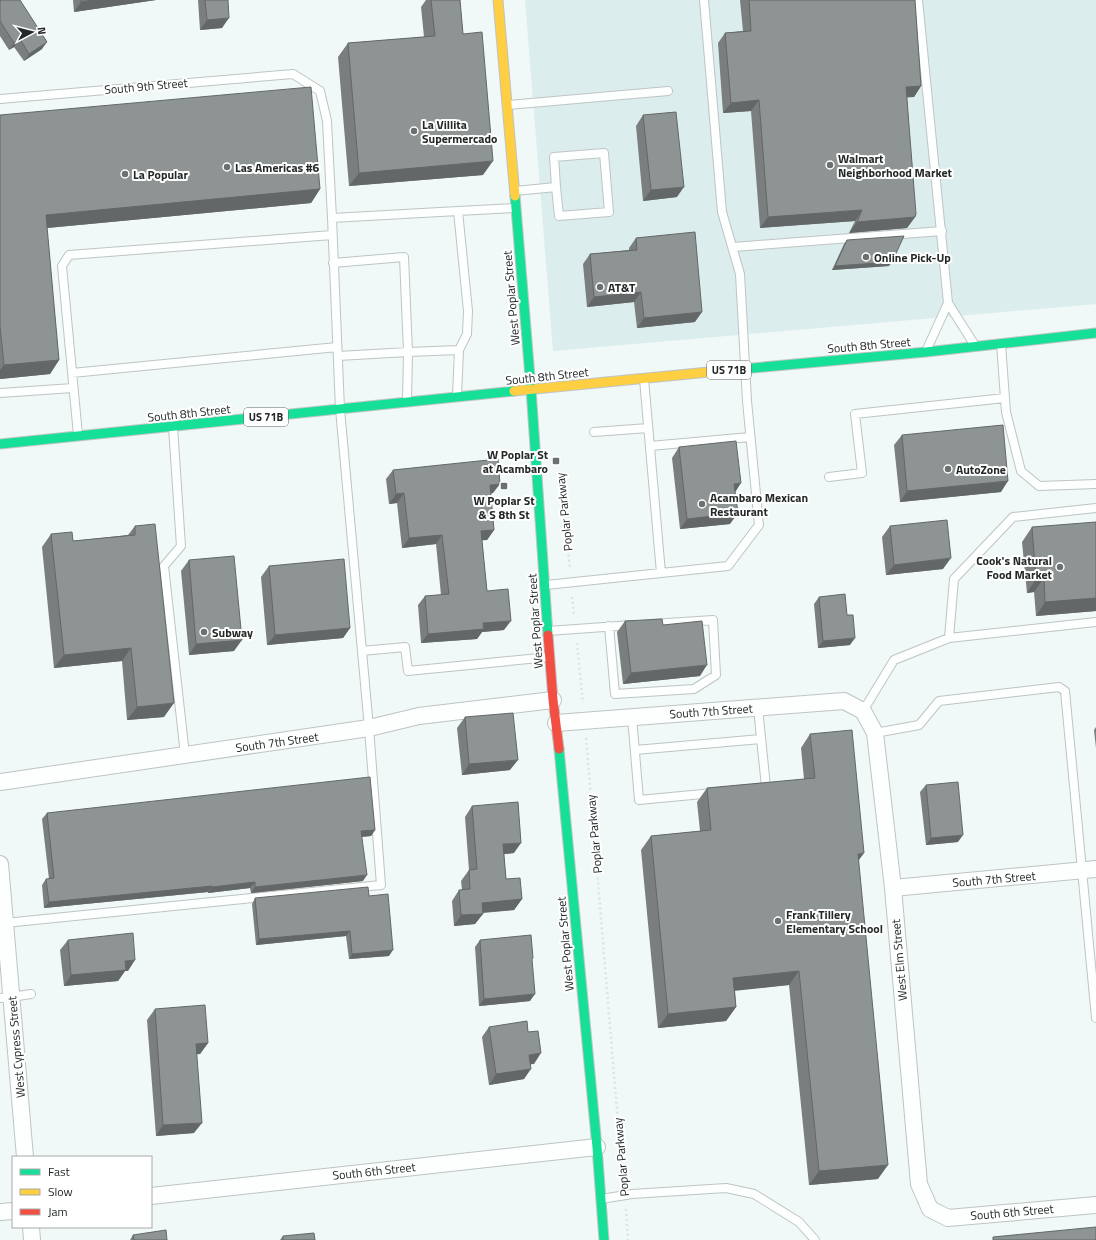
<svg xmlns="http://www.w3.org/2000/svg" width="1096" height="1240" font-family="'Titillium Web',sans-serif">
<style>
.built{fill:#dceded}
.lines{fill:none;stroke-linecap:round;stroke-linejoin:round}
.lane-casing{stroke:#bec4c4;stroke-width:10}
.street-casing{stroke:#bec4c4;stroke-width:18}
.fast-casing{stroke:#bec4c4;stroke-width:11}
.slow-casing{stroke:#bec4c4;stroke-width:11}
.jam-casing{stroke:#bec4c4;stroke-width:11}
.path{stroke:#dfe2e2;stroke-width:2.5;stroke-dasharray:2 3;stroke-linecap:butt}
.lane{stroke:#fdfefe;stroke-width:8}
.street{stroke:#fdfefe;stroke-width:16}
.fast{stroke:#16e098;stroke-width:9}
.slow{stroke:#ffcf43;stroke-width:9}
.jam{stroke:#f24e42;stroke-width:9}
.wall{fill:#7a7e7e}
.shaded-wall{fill:#636767}
.building{fill:#8e9393;stroke:#636767}
.poi-dot{fill:#6b7171;stroke:#fff;stroke-width:1.5}
.labels{text-anchor:middle;dominant-baseline:central;stroke-width:4;stroke-linejoin:round;paint-order:stroke}
.shield{fill:#fff;stroke:#656868;stroke-width:1}
.shield-label{font-size:11px;font-weight:bold;fill:#232828}
.street-label{font-size:12px;fill:#232828;stroke:#fff}
.poi-label{font-size:12px;font-weight:bold;fill:#232828;stroke:#fff;text-anchor:start}
</style>
<rect width="100%" height="100%" fill="#f0f8f8"/>
<path class="built" d="M525,0H1096V304L553,351Z"/>
<g class="lines">
<g class="lane-casing">
<path id="lane" d="M918,0L948,303L974,344
M0,99L293,74L320,91L327,121L332,218L340,409L369,728L381,885L5,923
M508,105L668,91
M515,191L556,187L559,216L609,212L604,153L554,157L556,187
M332,218L458,211
M733,247L942,231
M333,263L404,257L408,352L407,401
M1001,344L1006,412L1021,471L1039,486L1096,484
M927,349L948,303
M459,350L467,334L468,311L458,211L514,208
M338,356L408,352L459,350L457,396
M72,373L337,347
M644,379L661,573
M0,393L73,388
M173,427L181,546L164,566L185,755
M594,432L648,428
M78,435L62,266L69,255L332,235
M650,446L750,437
M829,477L862,473L855,414L1005,398
M546,585L728,566L759,525L747,401L740,274L722,212L704,0
M609,626L615,694L694,689L716,675L713,620L652,624
M548,631L632,625
M949,638L1096,622
M362,651L405,647L408,671L549,657
M758,708L766,787L760,788
M863,711L894,660L949,638L954,579L1013,517L1096,508
M632,717L639,800L713,793
M875,733L919,725L939,701L1059,687L1065,691L1096,1018
M635,750L761,739
M0,998L11,997L31,994
M601,1199L632,1194L726,1188L754,1194L799,1222L815,1240"/>
</g>
<g class="street-casing">
<path id="street" d="M556,723L844,701L863,711L875,733L893,888L919,1184L930,1209L948,1218L1096,1205
M0,782L369,728L419,716L553,700
M0,864L25,1157
M893,888L1096,869
M151,1196L597,1147
M0,1212L13,1211
M31,1227L32,1240"/>
</g>
<g class="fast-casing">
<path id="fast" d="M515,196L531,389L548,635
M709,372L926,352L1096,333
M0,444L514,391
M559,749L597,1147L604,1240"/>
</g>
<g class="slow-casing">
<path id="slow" d="M498,0L515,196
M514,391L709,372"/>
</g>
<g class="jam-casing">
<path id="jam" d="M548,635L553,700L559,749"/>
</g>
<path class="path" d="M561,485L570,568
M572,597L574,616
M577,643L583,703
M586,738L623,1182
M626,1209L628,1240"/>
<use href="#lane" class="lane"/>
<use href="#street" class="street"/>
<use href="#fast" class="fast"/>
<use href="#slow" class="slow"/>
<use href="#jam" class="jam"/>
</g>
<path class="wall" d="M73,0H156L74,12Z
M198,0H228L222,28L200,30Z
M426,0H460L463,34L483,175L349,186L338,57L348,43L424,37L421,7Z
M740,0H915L921,86L914,97H907L915,217L907,228L849,233L855,221L760,228L751,111L723,113L718,43L725,33L743,31Z
M0,1L42,49L24,61L14,47L9,50L0,36Z
M0,115L320,189L311,203L47,228L59,360L50,374L0,379Z
M643,115L677,197L643,201L636,126Z
M636,238L695,322L637,328L634,302L587,307L583,264L590,254L629,250V248Z
M847,240L889,266L832,270L844,244Z
M902,435L1001,492L900,502L894,445Z
M679,447L735,491L730,524L680,529L672,458Z
M393,470L493,493L490,494L494,530L487,540H482L487,591L504,630L482,632L477,639L421,643L418,605L425,596L441,595L436,544L402,548L397,503L389,504L386,479Z
M135,526L164,717L127,720L122,661L54,668L42,547L51,534L73,541L128,535Z
M890,526L943,569L886,575L882,537Z
M1032,527L1096,611L1036,616L1034,592L1027,593L1022,542Z
M189,560L234,651L189,655L181,571Z
M269,566L350,628L343,638L267,645L261,577Z
M819,597L847,615L850,645L818,648L814,604Z
M625,621L663,625L700,676L623,684L617,632Z
M465,717L510,770L462,775L457,728Z
M1096,727V748L1094,730Z
M810,734L858,861L878,1179L809,1185L789,985L735,990L736,1007L726,1021L658,1028L641,850L651,836L700,831L697,802L707,788L804,779L801,748Z
M926,785L958,842L926,845L920,792Z
M472,806L514,853L504,854L506,879L522,899L514,910L483,913L475,924L454,926L452,901L459,890H462L461,881L469,870L465,817Z
M47,813L375,830L371,836L362,837L363,881L251,893L250,888L208,893V892L44,908L42,885L46,879H49L42,819Z
M369,896L389,956L349,959L346,936L256,945L252,904L255,898Z
M68,940L128,971H125L118,981L64,986L60,950Z
M480,940L532,960L530,1001L479,1006L475,947Z
M155,1009L208,1043L200,1054H197L194,1133L156,1136L147,1020Z
M489,1027L534,1064H531L524,1079L489,1085L482,1037Z
M133,1235L167,1240H130Z
M283,1236L315,1240H280Z"/>
<path class="shaded-wall" d="M93,0H156L74,12L81,2Z
M229,18L222,28L200,30L207,20Z
M20,39L14,47L9,50L14,43Z
M47,42L42,49L24,61L29,54Z
M921,86L914,97L899,98L906,87Z
M759,100L751,111L723,113L731,103Z
M493,161L483,175L349,186L359,173Z
M684,187L677,197L643,201L651,190Z
M320,189L311,203L36,229L46,215Z
M862,210L855,221L760,228L768,217Z
M915,217L907,228L849,233L857,222Z
M892,262L889,266L832,270L835,266Z
M641,292L634,302L587,307L594,297Z
M702,312L695,322L637,328L644,318Z
M59,360L50,374L0,379V370L4,365Z
M1008,481L1001,492L900,502L907,491Z
M741,483L734,494V484Z
M500,484L493,493L483,494L490,485Z
M404,493L397,503L389,504L396,494Z
M738,513L730,524L680,529L687,519Z
M494,530L487,540L474,541L481,531Z
M442,535L436,544L402,548L409,538Z
M951,558L943,569L886,575L894,565Z
M1044,578L1034,592L1027,593L1036,579Z
M1096,598V611L1036,616L1045,602Z
M511,621L504,630L482,632L477,639L421,643L428,634L483,623Z
M350,628L343,638L267,645L275,635Z
M855,638L850,645L818,648L823,641Z
M242,640L234,651L189,655L196,644Z
M131,648L122,661L54,668L64,655Z
M707,665L700,676L623,684L631,673Z
M174,703L164,717L127,720L137,707Z
M518,760L510,770L462,775L469,764Z
M375,830L371,836L357,837L361,831Z
M963,835L958,842L926,845L931,838Z
M521,843L514,853L496,855L503,844Z
M864,853L854,867L858,854Z
M367,875L363,881L251,893L255,887Z
M255,882L250,888L208,893L212,887Z
M212,886L208,892L44,908L49,902Z
M522,899L514,910L475,913L482,903Z
M483,914L475,924L454,926L461,915Z
M350,931L346,936L256,945L259,939Z
M393,950L389,956L349,959L352,954Z
M135,960L128,971H125L118,981L64,986L71,975L125,961Z
M799,971L789,985L724,992L733,978Z
M535,994L530,1001L479,1006L484,999Z
M736,1007L726,1021L658,1028L668,1014Z
M208,1043L200,1054L189,1055L196,1044Z
M541,1053L534,1064L522,1065L529,1055Z
M531,1069L524,1079L489,1085L496,1074Z
M202,1123L194,1133L156,1136L163,1125Z
M888,1165L878,1179L809,1185L819,1171Z"/>
<path class="building" d="M1,0H20L47,42L29,54L20,39L14,43L0,21V1Z
M81,0H93L81,2Z
M205,0H228L229,18L207,20Z
M431,0H460L463,34L482,32L493,161L359,173L348,43L435,36Z
M749,0H915L921,86L906,87L916,214L915,217L857,222L862,210L768,217L759,100L731,103L725,33L751,31Z
M311,87L320,189L46,215L59,360L4,365L0,326V115Z
M676,112L684,187L651,190L643,115Z
M695,232L702,312L644,318L641,292L594,297L590,254L637,250L636,238Z
M904,236L892,262L835,266L847,240Z
M1003,425L1008,481L907,491L902,435Z
M736,441L741,483L734,484L738,513L687,519L679,447Z
M498,459L500,484L490,485L494,530L481,531L487,591L508,589L511,621L483,623L484,629L428,634L425,596L449,594L442,535L409,538L404,493L396,494L393,470Z
M947,520L951,558L894,565L890,526Z
M1096,522V598L1045,602L1044,578L1036,579L1032,527Z
M155,524L174,703L137,707L131,648L64,655L51,534L72,532L73,541L135,535V526Z
M234,556L242,640L196,644L189,560Z
M344,559L350,628L275,635L269,566Z
M845,594L847,615H853L855,638L823,641L819,597Z
M662,619L663,625L702,621L707,665L631,673L625,621Z
M513,713L518,760L469,764L465,717Z
M852,730L864,853L858,854L888,1165L819,1171L799,971L733,978L736,1007L668,1014L651,836L711,830L707,788L815,778L810,734Z
M370,777L375,830L361,831L367,875L255,887V882L212,887V886L49,902L46,879L54,878L47,813Z
M958,782L963,835L931,838L926,785Z
M518,802L521,843L503,844L506,879L520,878L522,899L482,903L483,914L461,915L459,890L470,889L469,870L477,869L472,806Z
M368,887L369,896L388,894L393,950L352,954L350,931L259,939L255,898Z
M133,933L135,960L125,961L126,970L71,975L68,940Z
M531,935L533,958L532,959L535,994L484,999L480,940Z
M205,1005L208,1043L196,1044L202,1123L163,1125L155,1009Z
M527,1021L528,1032L538,1031L541,1053L529,1055L531,1069L496,1074L489,1027Z
M1096,1227V1240H993V1237Z
M166,1230L167,1240H134L133,1235Z
M314,1233L315,1240H283V1236Z"/>
<g class="poi-dot">
<circle cx="414" cy="131" r="4"/>
<circle cx="830" cy="165" r="4"/>
<circle cx="227" cy="167" r="4"/>
<circle cx="125" cy="174" r="4"/>
<circle cx="866" cy="257" r="4"/>
<circle cx="600" cy="287" r="4"/>
<rect x="552" y="457" width="8" height="8" rx="2"/>
<circle cx="948" cy="469" r="4"/>
<rect x="500" y="482" width="8" height="8" rx="2"/>
<circle cx="702" cy="504" r="4"/>
<circle cx="1060" cy="567" r="4"/>
<circle cx="204" cy="632" r="4"/>
<circle cx="778" cy="921" r="4"/>
</g>
<g class="labels">
<g class="shield">
<rect x="707" y="361" width="44" height="18" rx="3"/>
<rect x="244" y="408" width="44" height="18" rx="3"/>
</g>
<g class="shield-label">
<text x="729" y="370">US 71B</text>
<text x="266" y="417">US 71B</text>
</g>
<g class="street-label">
<text transform="translate(146 86) rotate(-5)">South 9th Street</text>
<text transform="translate(511 298) rotate(-95)">West Poplar Street</text>
<text transform="translate(869 345) rotate(-5)">South 8th Street</text>
<text transform="translate(547 376) rotate(-6)">South 8th Street</text>
<text transform="translate(189 413) rotate(-6)">South 8th Street</text>
<text transform="translate(564 512) rotate(-96)">Poplar Parkway</text>
<text transform="translate(535 621) rotate(-94)">West Poplar Street</text>
<text transform="translate(711 711) rotate(-4)">South 7th Street</text>
<text transform="translate(277 742) rotate(-8)">South 7th Street</text>
<text transform="translate(594 834) rotate(-95)">Poplar Parkway</text>
<text transform="translate(994 879) rotate(-5)">South 7th Street</text>
<text transform="translate(565 944) rotate(-95)">West Poplar Street</text>
<text transform="translate(899 960) rotate(-95)">West Elm Street</text>
<text transform="translate(16 1047) rotate(-95)">West Cypress Street</text>
<text transform="translate(621 1157) rotate(-95)">Poplar Parkway</text>
<text transform="translate(374 1171) rotate(-6)">South 6th Street</text>
<text transform="translate(1012 1212) rotate(-5)">South 6th Street</text>
</g>
<g class="poi-label">
<text x="422" y="124">La Villita<tspan x="422" dy="14">Supermercado</tspan></text>
<text x="838" y="158">Walmart<tspan x="838" dy="14">Neighborhood Market</tspan></text>
<text x="235" y="167">Las Americas #6</text>
<text x="133" y="174">La Popular</text>
<text x="874" y="257">Online Pick-Up</text>
<text x="608" y="287">AT&amp;T</text>
<text x="548" y="454" text-anchor="end">W Poplar St<tspan x="548" dy="14">at Acambaro</tspan></text>
<text x="956" y="469">AutoZone</text>
<text x="710" y="497">Acambaro Mexican<tspan x="710" dy="14">Restaurant</tspan></text>
<text x="504" y="500" text-anchor="middle">W Poplar St<tspan x="504" dy="14">&amp; S 8th St</tspan></text>
<text x="1052" y="560" text-anchor="end">Cook's Natural<tspan x="1052" dy="14">Food Market</tspan></text>
<text x="212" y="632">Subway</text>
<text x="786" y="914">Frank Tillery<tspan x="786" dy="14">Elementary School</tspan></text>
</g>
</g>
<rect x="12" y="1156" width="140" height="72" fill="#ffffff" stroke="#a7a9a9"/>
<rect x="20" y="1169" width="20" height="6" fill="#16e098" stroke="#a7a9a9"/>
<text x="48" y="1176" font-size="12" fill="#232828">Fast</text>
<rect x="20" y="1189" width="20" height="6" fill="#ffcf43" stroke="#a7a9a9"/>
<text x="48" y="1196" font-size="12" fill="#232828">Slow</text>
<rect x="20" y="1209" width="20" height="6" fill="#f24e42" stroke="#a7a9a9"/>
<text x="48" y="1216" font-size="12" fill="#232828">Jam</text>
<g transform="translate(32 32) rotate(83)" stroke="#ffffff" stroke-width="3" paint-order="stroke">
<path d="M0-3L7 15L0 10L-7 15Z" fill="#232828"/>
<text y="-6" font-size="11" font-weight="bold" text-anchor="middle" fill="#232828">N</text>
</g>
</svg>
